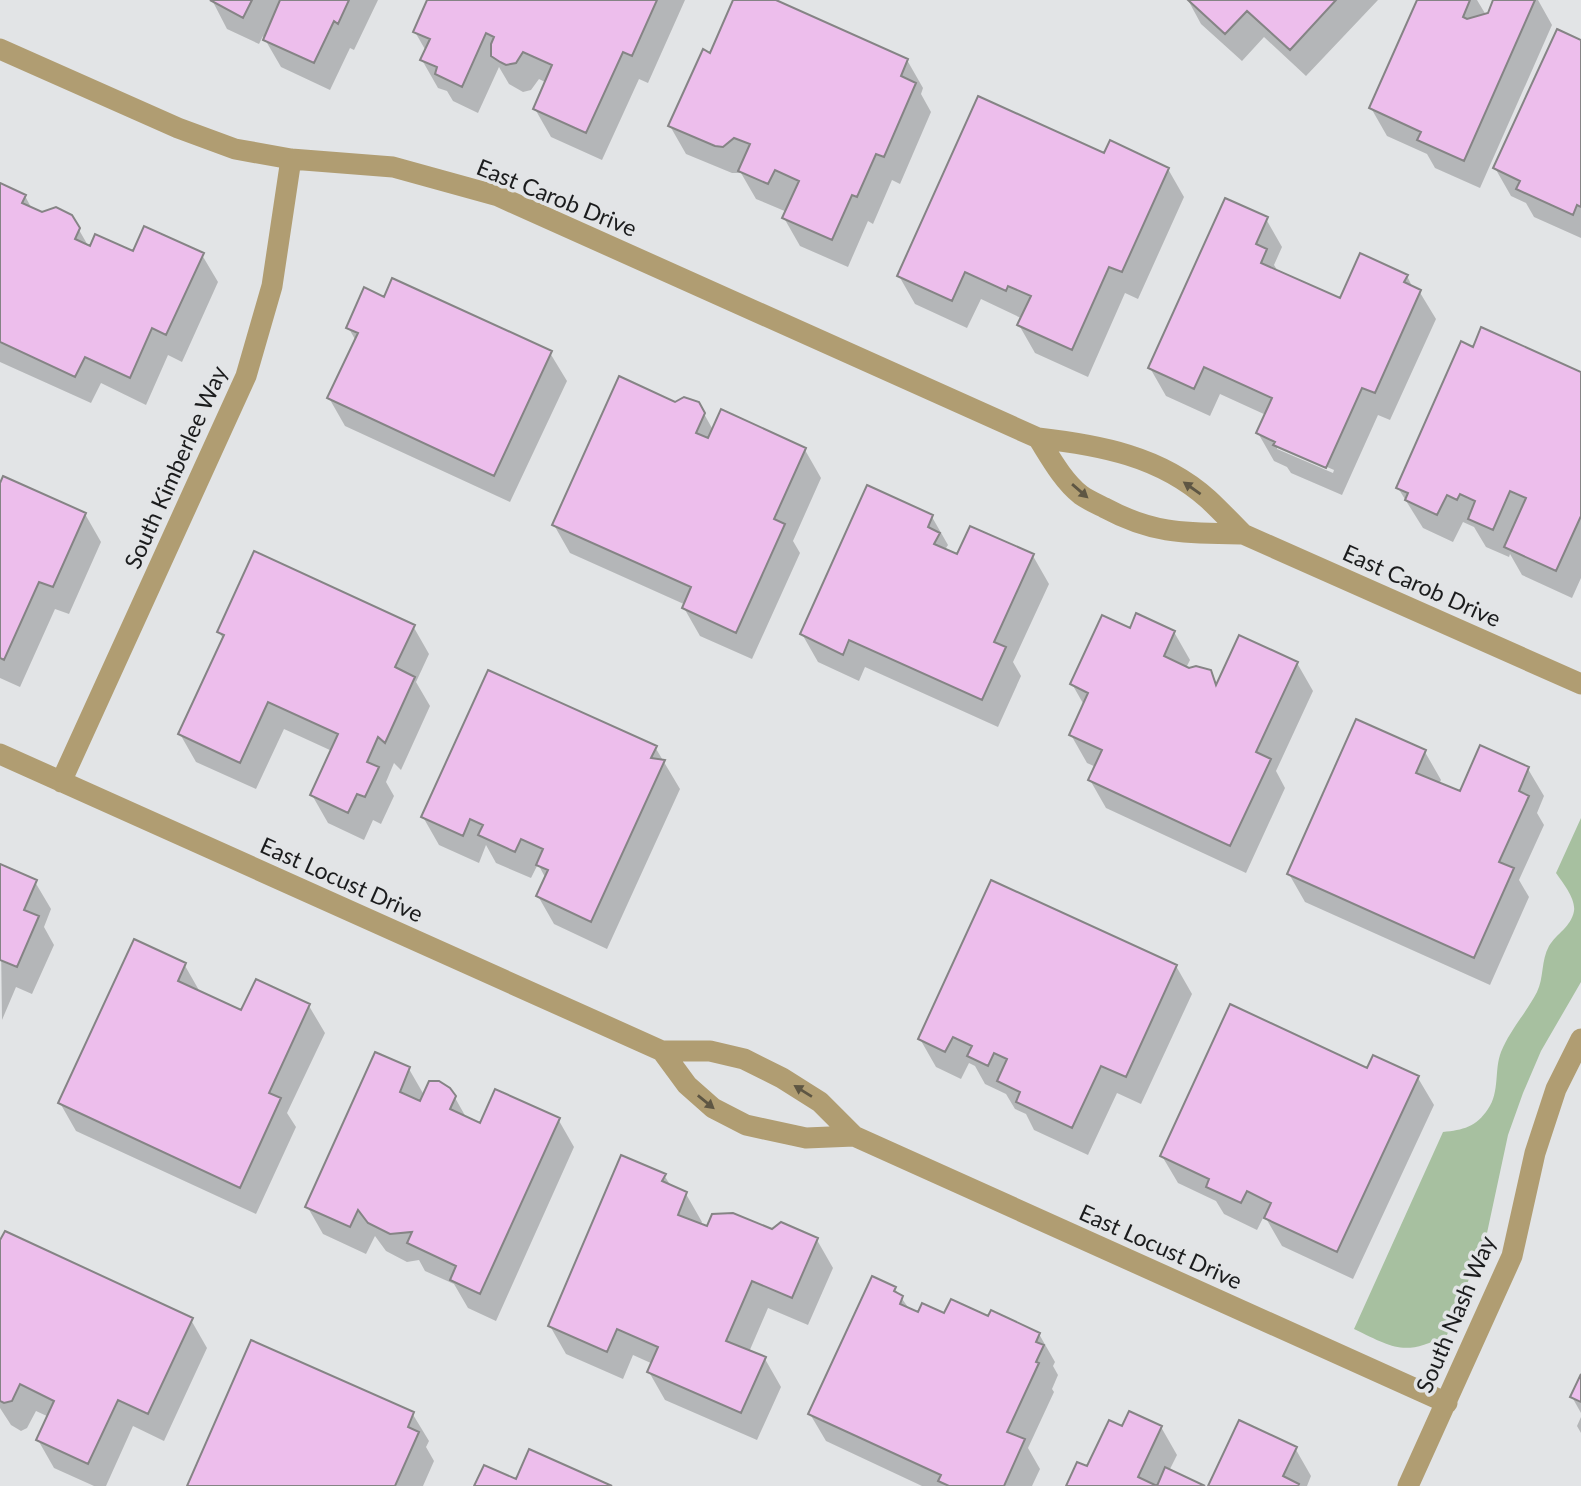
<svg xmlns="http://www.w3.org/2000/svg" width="1581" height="1486" font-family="Lato,sans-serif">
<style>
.green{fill:#a7c0a0}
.shadow{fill:#0003;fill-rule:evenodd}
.building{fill:#edbeec;stroke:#858485;stroke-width:2}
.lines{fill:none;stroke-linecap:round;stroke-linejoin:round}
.minor{stroke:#b09d72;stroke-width:21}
.oneway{fill:#5e5643}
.labels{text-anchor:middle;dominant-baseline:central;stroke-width:7;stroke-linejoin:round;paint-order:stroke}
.street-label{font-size:23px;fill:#1b1c1d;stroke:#e2e4e6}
</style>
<rect width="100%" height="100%" fill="#e2e4e6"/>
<path class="green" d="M1581,818V982L1541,1051L1523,1093L1508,1135L1487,1233L1447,1335C1404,1357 1394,1348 1354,1329L1443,1132C1463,1130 1476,1127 1488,1109C1500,1092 1494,1070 1501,1052C1510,1030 1526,1013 1537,992C1544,978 1541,960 1549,946C1557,933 1571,927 1574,911C1576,899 1563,883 1556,873Z"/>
<path class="shadow" d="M212,0H378L354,50L350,48L330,90L281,67L263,36L259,44L227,29Z
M429,0H685L648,83L639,79L602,160L551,137L535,109L547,83L539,79L531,90L523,92L509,84L499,67L478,113L453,101L447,91L438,88L422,60L426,51L415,32Z
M735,0H771L907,60L923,88L921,94L931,112L900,184L892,180L873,224L868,221L848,267L800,246L784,218L787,212L756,199L741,173H732L686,154L670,126L711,55Z
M1188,0H1378L1306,76L1264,37L1242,61L1201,24Z
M1419,0H1477L1486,15L1489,14L1495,0H1538L1552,25L1480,188L1435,168L1427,154L1387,136L1371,108Z
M1581,42V238L1534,217L1526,203L1511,196L1495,168Z
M1168,169L1184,197L1138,299L1125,293L1088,377L1035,353L1019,325L1023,319L981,299L967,328L915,304L899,276Z
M0,185L25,196L32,209L42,214L71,216L90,249L134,253L202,255L218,282L182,362L168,355L146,405L101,383L91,403L0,362Z
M1266,219L1282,247L1274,265L1279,273L1340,300L1407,276L1413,288L1419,291L1436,319L1390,420L1378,415L1342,495L1291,473L1287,467L1274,461L1258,433L1266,415L1220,394L1210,416L1166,396L1150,368ZM1277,445L1334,470L1333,473L1277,449Z
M385,299L550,353L567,381L510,502L345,426L329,398L356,341L348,327Z
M1474,349L1581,374V578L1572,598L1522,575L1510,554L1509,557L1486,547L1474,527L1463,522L1453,542L1423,528L1398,488Z
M698,403L713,430L805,450L821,478L793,541L800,553L752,659L700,636L684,608L686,605L570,553L554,525L675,404Z
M0,487L85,514L101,542L69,614L55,609L20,687L0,678Z
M932,517L948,545L946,548L949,553L958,556H1033L1049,584L1013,662L1021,676L998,727L865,667L859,681L818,662L802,634Z
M413,626L429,654L416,682L430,706L401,770L394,763L386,782L394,796L381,824L373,820L364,840L328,823L312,795L332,751L284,729L256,789L196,762L180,734L224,640L219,632Z
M1130,630L1174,632L1190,660L1186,668L1210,672L1218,685L1297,663L1313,691L1276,771L1285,788L1246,873L1106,808L1090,780L1096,767L1087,763L1071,735L1084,705L1072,684Z
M655,747L680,789L607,949L554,924L538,896L546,879L538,864L531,878L496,863L486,845L479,863L439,845L423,817Z
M1425,752L1441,780L1439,784L1460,793L1528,769L1544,796L1537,813L1544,825L1519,880L1529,897L1490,985L1305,902L1289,874Z
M0,866L35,882L51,909L44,927L54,945L32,994L16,987L2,1020Z
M184,964L200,992L242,1013L309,1006L325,1033L287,1113L296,1127L256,1214L76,1131L60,1103Z
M1176,966L1192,994L1141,1104L1117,1093L1088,1155L1034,1130L1026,1114L1015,1109L1006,1094L985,1084L975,1066L969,1063L961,1079L936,1067L920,1039Z
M409,1069L424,1095L454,1096L467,1119L481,1126L558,1119L574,1147L496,1321L468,1308L454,1284L425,1271L419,1260L407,1262L386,1251L375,1236L366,1254L323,1234L307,1206Z
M1368,1071L1418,1078L1434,1105L1353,1279L1282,1246L1267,1220L1263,1218L1257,1230L1224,1214L1216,1201L1178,1183L1162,1156Z
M664,1175L672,1188L686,1194L702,1222L700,1226L773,1231L817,1240L833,1268L808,1325L768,1308L749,1352L765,1359L781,1387L757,1440L665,1400L649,1372L653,1364L633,1355L623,1379L566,1354L550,1326Z
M0,1244L191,1320L207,1348L164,1441L133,1426L106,1486H94L54,1468L38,1440L49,1417L36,1411L27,1428L21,1431L11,1425L0,1408Z
M895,1289L910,1310L919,1314L989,1318L1039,1334L1055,1362L1053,1366L1058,1375L1052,1389L1054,1392L1028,1448L1040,1469L1032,1486H922L826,1441L810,1414Z
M1581,1378V1413L1572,1397Z
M412,1413L429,1441L426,1447L434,1461L423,1486H189Z
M1581,1417V1433L1577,1426Z
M1161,1427L1177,1455L1169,1471L1201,1486H1068L1088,1469L1123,1429Z
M1295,1448L1311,1476L1307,1486H1210Z"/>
<path class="building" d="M210,0H252L243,18Z
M280,0H349L338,24L334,21L314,63L263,40Z
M427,0H657L632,56L623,52L586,133L533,109L552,65L523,52L516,63L506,65L500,62L491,56V44L494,37L486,33L462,87L435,74L437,67L420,60L430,39L413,32Z
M733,0H776L908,59L901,76L916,83L884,157L876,154L857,197L852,195L832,240L782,218L799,181L775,170L768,184L738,171L750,144L734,138L723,147L715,146L668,126L703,49L710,53Z
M1188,0H1336L1290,50L1247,11L1225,34Z
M1417,0H1470L1463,17L1467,19L1488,13L1493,0H1535L1464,161L1417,140L1421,132L1369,108Z
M1557,29L1581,40V207L1577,205L1573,215L1516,189L1520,181L1493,168Z
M978,96L1104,153L1110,140L1169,168L1122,272L1109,267L1072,350L1017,325L1031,296L1008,286L1006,291L965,272L952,301L897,276Z
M0,183L26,195L22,203L42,212L56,207L72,215L80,228L75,239L90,246L95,234L133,251L144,226L204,253L166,335L152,328L130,378L85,357L75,377L0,342Z
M1225,198L1268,217L1256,244L1267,249L1261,263L1340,298L1360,253L1408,275L1404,282L1421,290L1375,393L1362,388L1326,468L1273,445L1275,442L1256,433L1272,398L1204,367L1194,389L1148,368Z
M392,278L552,351L494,476L327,398L358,333L346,328L364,287L384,297Z
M1481,327L1581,372V516L1556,571L1504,547L1526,498L1510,491L1493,530L1468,519L1475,501L1460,494L1457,500L1447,495L1437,515L1405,500L1408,493L1396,488L1461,341L1473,347Z
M619,376L675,402L684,397L699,402L705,413L696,433L708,438L721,409L806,448L774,519L785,524L736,633L682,608L691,587L552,525Z
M3,476L86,513L53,587L39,582L4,660L0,658V483Z
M867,485L933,515L928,527L940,533L934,544L957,554L970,526L1034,554L994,642L1006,647L982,700L849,640L843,655L800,634Z
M254,551L415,625L395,667L415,677L385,743L378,737L367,762L379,767L365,797L357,794L348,813L310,795L338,734L268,702L240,763L178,734L224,635L217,632Z
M1136,613L1175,631L1164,656L1189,668L1196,666L1211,670L1216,685L1239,635L1298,662L1256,752L1271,759L1230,846L1088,780L1102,750L1069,735L1088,693L1070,684L1102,615L1130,628Z
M488,670L657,746L651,758L665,760L591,922L536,896L548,870L536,865L543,849L521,839L515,852L478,835L483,825L470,819L463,836L421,817Z
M1356,719L1426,750L1416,773L1460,791L1480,745L1529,767L1519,791L1529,796L1499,862L1514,868L1474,958L1287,874Z
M0,864L37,880L24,910L39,916L17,967L0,960Z
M991,880L1177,965L1126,1077L1101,1066L1072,1128L1016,1102L1020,1092L997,1081L1007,1059L994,1053L988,1066L967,1056L972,1046L953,1037L945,1052L918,1039Z
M134,939L186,963L178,981L241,1010L256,979L310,1004L269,1093L281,1098L240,1188L58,1103Z
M1230,1004L1367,1068L1373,1055L1419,1076L1337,1252L1264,1218L1271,1203L1247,1191L1241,1203L1206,1187L1209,1179L1160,1156Z
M375,1052L410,1067L400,1092L420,1101L429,1081H439L450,1088L456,1096L450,1109L480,1123L495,1089L560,1118L480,1294L450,1280L456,1266L407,1243L412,1232L390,1234L368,1223L358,1210L350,1227L305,1207Z
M621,1155L666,1174L662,1181L687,1192L678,1215L707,1226L712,1214L733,1213L772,1229L781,1222L818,1238L792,1298L752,1281L726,1341L766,1357L741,1413L647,1372L658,1347L617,1329L607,1352L548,1326Z
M5,1231L193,1318L148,1414L118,1400L88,1464L36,1440L54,1401L20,1384L12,1401L4,1403L0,1401V1240Z
M872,1276L896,1287L894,1291L903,1296L900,1304L918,1312L922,1303L944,1313L951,1299L988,1316L991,1310L1040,1333L1036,1342L1044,1345L1036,1362L1039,1363L1007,1432L1025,1439L1004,1486H949L938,1481L941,1475L808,1414Z
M251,1340L414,1412L408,1427L419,1432L395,1486H187Z
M1581,1374V1402L1570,1397Z
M1129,1411L1162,1426L1138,1477L1157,1486L1165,1467L1205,1486H1066L1077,1462L1087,1466L1109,1420L1122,1426Z
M1239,1420L1297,1447L1283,1476L1299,1484L1298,1486H1208Z
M529,1449L612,1486H474L484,1465L516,1479Z"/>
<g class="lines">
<path class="minor" d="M0,49L178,128L235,149L291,159L393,167L498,196L1038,438C1099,445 1160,456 1208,499C1220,510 1231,522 1243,534L1581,684
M1038,438C1050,457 1063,481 1081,495C1088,500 1097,504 1105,508C1155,535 1188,533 1243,534
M0,754L662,1051H710L744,1059L782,1078L820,1102L854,1136L1447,1403
M61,782L246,376L272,286L291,159
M662,1051L687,1085L713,1108L746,1125L806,1138L854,1136
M1408,1486L1512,1256L1535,1153L1556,1089L1581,1039"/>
</g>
<defs><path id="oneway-solid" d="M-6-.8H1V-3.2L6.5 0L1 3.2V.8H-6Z" transform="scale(1.75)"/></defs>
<g class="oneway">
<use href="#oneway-solid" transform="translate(1192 488) rotate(-145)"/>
<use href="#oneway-solid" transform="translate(1080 491) rotate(41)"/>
<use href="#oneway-solid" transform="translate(803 1091) rotate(-148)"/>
<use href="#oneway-solid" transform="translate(706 1102) rotate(39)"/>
</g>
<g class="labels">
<g class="street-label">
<text transform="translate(557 197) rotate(22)">East Carob Drive</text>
<text transform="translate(175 467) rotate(-66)">South Kimberlee Way</text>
<text transform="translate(1422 585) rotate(24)">East Carob Drive</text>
<text transform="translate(342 879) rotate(24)">East Locust Drive</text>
<text transform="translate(1161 1246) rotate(24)">East Locust Drive</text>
<text transform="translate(1455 1314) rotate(-67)">South Nash Way</text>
</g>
</g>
</svg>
